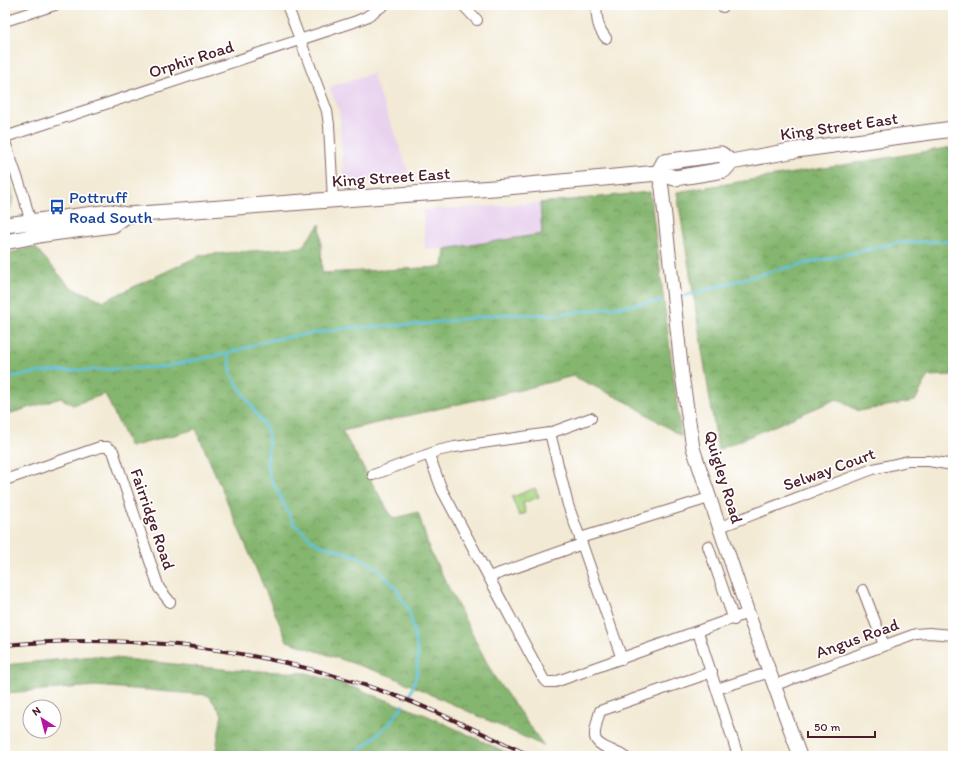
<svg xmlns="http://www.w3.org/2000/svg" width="958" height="761" font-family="Itim,sans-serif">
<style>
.built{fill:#e8d2ee}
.grass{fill:url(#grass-tufts);stroke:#787a56}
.forest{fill:url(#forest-crowns);stroke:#686a4d}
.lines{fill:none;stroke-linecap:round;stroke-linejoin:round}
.stream{stroke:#61c3df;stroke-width:2.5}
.minor-casing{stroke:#856666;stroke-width:12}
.tertiary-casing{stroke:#856666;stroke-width:15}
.secondary-casing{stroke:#856666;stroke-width:17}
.minor{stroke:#fff;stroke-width:10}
.tertiary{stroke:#fff;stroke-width:13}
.secondary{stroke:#fff;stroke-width:15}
.rail-casing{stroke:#4a1f2b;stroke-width:4}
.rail{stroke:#fff;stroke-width:2.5;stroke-dasharray:8;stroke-linecap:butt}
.labels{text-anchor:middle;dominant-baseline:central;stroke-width:3.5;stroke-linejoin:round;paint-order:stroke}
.street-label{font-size:17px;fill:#4a1f2b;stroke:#fff}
.transit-label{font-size:17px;fill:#164399;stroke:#fff;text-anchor:start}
</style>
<defs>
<pattern id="grass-tufts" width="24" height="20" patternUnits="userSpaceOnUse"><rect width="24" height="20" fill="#a7d481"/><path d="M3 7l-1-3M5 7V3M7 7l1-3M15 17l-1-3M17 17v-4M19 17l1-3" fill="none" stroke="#91b670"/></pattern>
<pattern id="forest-crowns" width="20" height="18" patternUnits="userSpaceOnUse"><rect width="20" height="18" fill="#85b66f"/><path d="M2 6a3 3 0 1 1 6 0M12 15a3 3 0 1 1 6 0" fill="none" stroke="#6f935b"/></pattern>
</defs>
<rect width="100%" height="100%" fill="#fff"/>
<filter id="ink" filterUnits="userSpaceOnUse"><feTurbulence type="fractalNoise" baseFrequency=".025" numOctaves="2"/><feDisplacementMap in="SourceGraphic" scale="8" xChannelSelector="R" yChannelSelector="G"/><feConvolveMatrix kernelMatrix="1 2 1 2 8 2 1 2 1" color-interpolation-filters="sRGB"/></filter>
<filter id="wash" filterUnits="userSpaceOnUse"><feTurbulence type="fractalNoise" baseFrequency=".012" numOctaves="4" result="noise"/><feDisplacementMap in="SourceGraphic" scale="16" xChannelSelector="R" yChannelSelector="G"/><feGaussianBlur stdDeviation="0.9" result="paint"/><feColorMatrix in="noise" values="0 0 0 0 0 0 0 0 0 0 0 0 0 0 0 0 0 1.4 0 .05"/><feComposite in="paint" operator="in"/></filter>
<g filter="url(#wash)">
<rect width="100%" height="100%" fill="#f2ead4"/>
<path class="built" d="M372,73L411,178L344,181L339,109L329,87Z
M540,203L542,234L445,249H425L423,210Z"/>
<path class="grass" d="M5,171C10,187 18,199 7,214L5,215Z
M535,488L539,497L523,503L526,513L519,516L512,497Z"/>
<path class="forest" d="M953,147V375L928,376L915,401L859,411L837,399L718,450L677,192Z
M650,192L681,436L629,403L573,376L524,389L342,431L393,519L418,512L430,551L493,675L544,746L391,676L287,641L196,429L130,447L105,394L73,405L61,398L5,415V254L35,247L70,287L104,301L201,255L302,247L320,224L322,273L443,267L445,249L542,234L540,203Z
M95,656L232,670L307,673L358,689L428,716L514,756H215L222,714L208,695L96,686L5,693V665Z"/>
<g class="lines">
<path class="stream" d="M684,296L773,271L896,243L946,241L953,242
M228,353L232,376L267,430L269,442L267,464L270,477L294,524L317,544L358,556L377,568L396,588L410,613L418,653L417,674L410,695
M5,378L41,372L164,367L228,353L270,340L348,328L423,324L503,314L553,315L661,301
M352,756L355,755L389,724L403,705"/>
</g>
</g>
<g filter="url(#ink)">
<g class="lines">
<g class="minor-casing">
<path id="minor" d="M287,5L327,111L329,125L333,200
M463,5L477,20
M596,5C597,18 597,28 606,38
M723,5V7
M5,21L55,5
M5,137L354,22L366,17L384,5
M5,142L24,197L32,228
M550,433L568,505L580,538L709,498
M429,455L442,490L544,680L547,682H555L748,613
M373,475L437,451L455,447L550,433L591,418
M5,480L100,447H107L113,451L159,588L170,602
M720,527L873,469L908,461H929L953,465
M708,546L734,620
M489,577L582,544L622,659
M863,590L884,645
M698,632L738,756
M775,685L916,634L929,633L953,635
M717,689L770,672
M624,756C617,752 596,746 595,737C594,729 598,719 600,711L712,672"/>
</g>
<g class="tertiary-casing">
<path id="tertiary" d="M658,173L662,188L682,375L693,448L748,613L800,756"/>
</g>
<g class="secondary-casing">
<path id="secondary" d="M658,173L664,162L721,154L731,162
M5,225L111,212L127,215L507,187L658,173L675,178L724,170L731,162L796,150L953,129
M5,242L45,234L113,225L127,215"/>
</g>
<use href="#minor" class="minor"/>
<use href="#tertiary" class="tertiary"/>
<use href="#secondary" class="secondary"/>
<g class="rail-casing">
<path id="rail" d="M5,645C140,633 261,648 388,693C437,710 484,735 532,756"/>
</g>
<use href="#rail" class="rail"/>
</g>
</g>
<defs>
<g id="bus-bare" transform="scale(1.2)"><path d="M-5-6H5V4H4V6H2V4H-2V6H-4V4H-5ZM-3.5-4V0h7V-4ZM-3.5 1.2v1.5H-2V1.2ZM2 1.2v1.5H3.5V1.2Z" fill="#1a4fb4" stroke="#fff" stroke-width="2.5" paint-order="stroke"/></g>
</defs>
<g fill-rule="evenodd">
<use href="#bus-bare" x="57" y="207"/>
</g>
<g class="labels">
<g class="street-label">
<text transform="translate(191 59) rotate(-18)">Orphir Road</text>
<text transform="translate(839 126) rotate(-8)">King Street East</text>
<text transform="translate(391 177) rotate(-4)">King Street East</text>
<text transform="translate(829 469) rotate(-20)">Selway Court</text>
<text transform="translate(724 477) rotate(73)">Quigley Road</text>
<text transform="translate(153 519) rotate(71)">Fairridge Road</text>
<text transform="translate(857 638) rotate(-20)">Angus Road</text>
</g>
<g class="transit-label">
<text x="69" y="197">Pottruff<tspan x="69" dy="20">Road South</tspan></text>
</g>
</g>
<rect width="958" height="761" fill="none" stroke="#fff" stroke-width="20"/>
<g transform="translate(42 719) rotate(324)"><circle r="19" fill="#ffffff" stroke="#b7a5aa"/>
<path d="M0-3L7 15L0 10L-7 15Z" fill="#b5179e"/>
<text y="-6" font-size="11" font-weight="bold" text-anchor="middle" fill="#4a1f2b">N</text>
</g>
<path d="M808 731v6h67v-6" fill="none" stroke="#4a1f2b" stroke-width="2"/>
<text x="814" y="731" font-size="12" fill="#4a1f2b" stroke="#ffffff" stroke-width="3" paint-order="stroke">50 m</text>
</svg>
